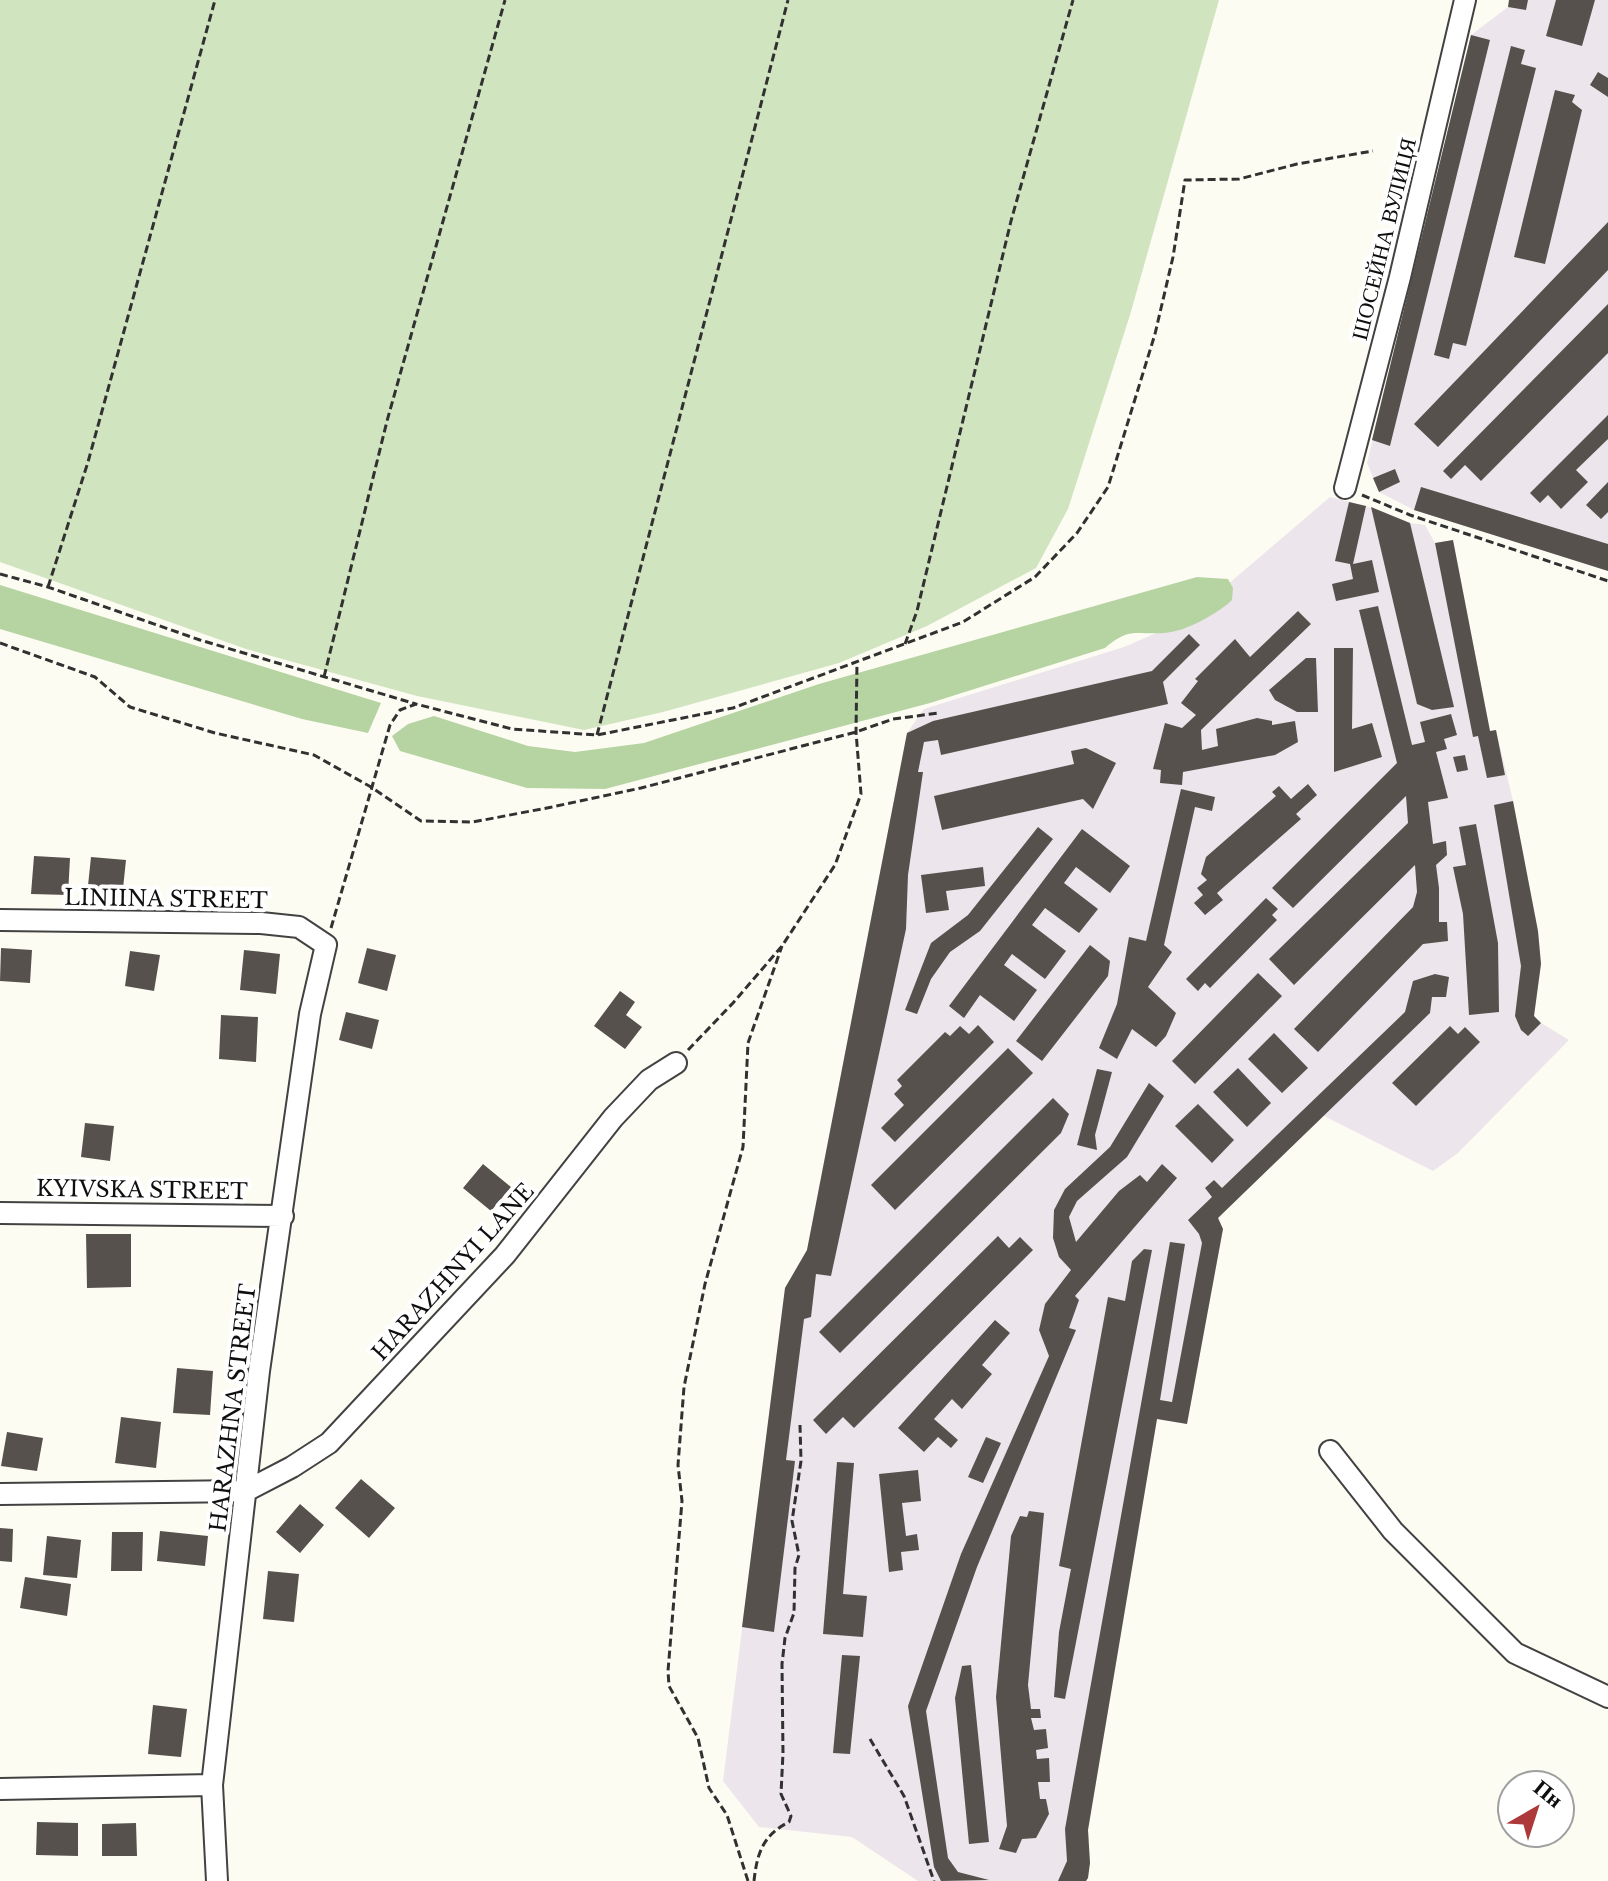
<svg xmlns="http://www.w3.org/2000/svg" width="1608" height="1881" font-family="'Libre Baskerville',serif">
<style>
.industrial{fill:#ece5ec}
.green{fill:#d1e4c0}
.forest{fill:#b6d3a2}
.building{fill:#56514d}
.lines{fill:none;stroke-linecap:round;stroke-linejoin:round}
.minor-casing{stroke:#424242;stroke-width:24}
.path{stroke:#313131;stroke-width:3;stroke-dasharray:8 4;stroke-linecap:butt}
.minor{stroke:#fff;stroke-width:20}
.labels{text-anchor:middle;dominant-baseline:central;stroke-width:8;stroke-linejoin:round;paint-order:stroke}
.street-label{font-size:22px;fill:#0f0f0f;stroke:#fff}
</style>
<rect width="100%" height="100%" fill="#fdfcf3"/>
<path class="industrial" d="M1509,0H1608V571L1414,510L1379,492L1367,463L1471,35L1508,7Z
M1330,497L1366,506L1410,523L1425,525L1435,543L1453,540L1490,731L1496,730L1513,801L1538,931L1541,964L1534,1016L1541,1023L1569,1040L1458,1153L1433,1171L1324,1116L1218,1217L1223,1229L1187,1424L1157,1419L1088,1830L1090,1863L1086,1881H918L852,1837L759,1827L723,1781L785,1288L807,1250L907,733L924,709L1124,647L1186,620Z"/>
<path class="green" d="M0,0H1219L1130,315L1068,509L1036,568L927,626L839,663L663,712L584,730L417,696L246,649L0,562Z"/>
<path class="forest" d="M1197,577L1228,579L1233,588L1232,600C1217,614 1185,632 1164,633C1134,635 1130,627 1105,648L930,703L605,789L527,788L400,751L392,736L408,724L434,716L528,746L575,752L644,743L819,684Z
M0,585L381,703L368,733L302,719L0,629Z"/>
<path class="building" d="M1509,0H1528L1526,10L1508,7Z
M1556,0H1595L1582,46L1546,36Z
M1471,35L1490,40L1390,446L1372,440Z
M1511,46L1525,50L1521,64L1536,68L1466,346L1453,343L1449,359L1434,355Z
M1598,72L1608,78V97L1590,85Z
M1555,90L1575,95L1572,102L1582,110L1545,264L1514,257Z
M1608,222V270L1438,447L1414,424Z
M1608,304V353L1481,481L1465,465L1451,479L1443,471Z
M1608,415V439L1576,470L1588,482L1561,509L1548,495L1540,503L1530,493Z
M1395,469L1400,482L1379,492L1373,478Z
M1608,482V512L1601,519L1586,505Z
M1421,487L1608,544V571L1414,510Z
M1349,502L1366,506L1353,564L1372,560L1379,592L1336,601L1332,584L1353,579L1350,564L1335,561Z
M1371,507L1410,523L1454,707L1432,710L1417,704Z
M1453,540L1490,731L1496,730L1505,775L1487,778L1478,736L1473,737L1435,543Z
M1378,606L1412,745L1425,742L1420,722L1451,714L1457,735L1444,739L1447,749L1436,752L1448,798L1428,802L1433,844L1446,841L1447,855L1436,865L1439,888V922H1447L1448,941L1423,944L1318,1052L1294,1029L1413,907L1417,892L1415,865L1294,985L1269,959L1408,823L1406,796L1293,908L1272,888L1397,763L1359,610Z
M1298,611L1311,624L1201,730L1202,750L1218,746L1216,729L1257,718L1272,721V725L1295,721L1298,742L1275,755L1183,772L1182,785L1160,783L1161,770L1153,769L1165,723L1182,728L1196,715L1181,703L1198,681L1195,679L1235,639L1250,657Z
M1189,634L1200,645L1163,682L1168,704L941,755L938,740L924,742L918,772H923L908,875L906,929L831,1276L816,1274L811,1317L804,1319L786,1460L795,1461L774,1632L742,1627L785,1288L807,1250L907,733L933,721L1152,671Z
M1334,648H1353L1352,729L1372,723L1382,757L1334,772Z
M1306,658H1316L1318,712H1297L1275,700L1269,690Z
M1086,748L1116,763L1093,809L1083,799L942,830L934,796L1074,764L1071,751Z
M1465,755L1468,770L1457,772L1453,757Z
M1308,784L1317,795L1296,814L1301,819L1217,893L1223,900L1205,915L1194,903L1203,895L1197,888L1207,880L1201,874L1206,857L1276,796L1272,792L1279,786L1291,799Z
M1181,789L1215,797L1212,811L1195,807L1164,945L1172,952L1148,987L1176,1013L1166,1036L1156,1047L1132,1029L1117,1059L1099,1048L1117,1004L1129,937L1146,941Z
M1513,801L1538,931L1541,964L1534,1016L1541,1023L1528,1036L1521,1030L1515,1016L1521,966L1494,805Z
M1476,824L1498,943L1499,1012L1469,1015L1463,914L1453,867L1466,865L1459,827Z
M1038,827L1053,839L980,931L950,952L931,979L917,1014L905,1010L931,943L968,915Z
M1082,829L1130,866L1110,893L1076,867L1064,883L1098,909L1079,933L1045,908L1032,925L1066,951L1045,979L1012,954L1004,965L1037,990L1014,1021L980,995L964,1018L949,1006Z
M34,856L70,858L68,895L31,894Z
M91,857L126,860L122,898L87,895Z
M983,867L985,886L946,891L949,910L926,913L921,875Z
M1266,898L1278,909L1272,915L1277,920L1210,988L1205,983L1198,991L1186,979Z
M1090,945L1110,961L1108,976L1042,1061L1016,1041Z
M1,948L32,950L30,983L0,981Z
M367,948L396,955L387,991L358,983Z
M244,950L280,954L276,994L240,990Z
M130,951L160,955L154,991L125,986Z
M1258,973L1282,996L1195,1084L1172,1061Z
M1435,974L1449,977L1446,997H1432L1430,1013L1218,1218L1223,1229L1187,1424L1157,1419L1088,1830L1090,1863L1088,1878L1086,1881H1058L1067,1861L1065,1829L1170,1242L1185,1244L1160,1400L1172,1402L1202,1243L1199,1234L1188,1220L1212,1197L1205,1188L1214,1180L1222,1188L1405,1012L1413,981Z
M620,991L635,1002L626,1015L642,1027L625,1049L594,1026Z
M346,1012L379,1020L372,1049L339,1040Z
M221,1015L258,1017L256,1062L219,1059Z
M978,1025L994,1042L895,1142L881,1128L904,1105L894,1094L902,1086L897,1080L945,1032L950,1036L960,1026L969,1034Z
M1450,1026L1458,1034L1465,1027L1480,1042L1416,1106L1392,1083Z
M1274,1033L1308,1068L1282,1093L1248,1059Z
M1008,1048L1033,1073L895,1210L871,1185Z
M1238,1068L1271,1103L1247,1127L1213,1092Z
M1097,1069L1112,1072L1095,1135L1097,1150L1077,1145Z
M1149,1083L1164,1096L1127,1157L1077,1201L1069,1217L1076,1242L1119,1191L1140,1175L1147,1182L1162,1164L1177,1178L1075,1296L1079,1300L1069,1328L1076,1330L977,1567L926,1711L948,1858L958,1872L989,1880L941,1881L934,1867L908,1706L961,1554L1049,1356L1039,1330L1045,1304L1071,1270L1059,1257L1053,1238L1054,1210L1065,1189L1110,1147Z
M1053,1098L1069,1114L1061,1133L840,1353L819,1332Z
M1198,1104L1234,1140L1212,1163L1175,1126Z
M85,1123L114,1126L110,1161L81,1157Z
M483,1164L511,1187L491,1211L463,1188Z
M86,1234H131V1287L87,1288Z
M998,1236L1009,1248L1020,1237L1033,1250L854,1428L843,1417L826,1434L813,1420Z
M1144,1249L1152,1250L1065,1699L1054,1697L1059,1632L1071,1569L1059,1566L1108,1297L1125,1301L1132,1261Z
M995,1320L1010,1333L982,1365L992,1374L962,1409L952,1399L934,1419L958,1440L951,1448L938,1437L924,1452L898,1428Z
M177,1368L213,1371L210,1415L173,1413Z
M121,1417L161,1422L156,1468L115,1463Z
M7,1432L43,1438L37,1471L1,1466Z
M986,1437L1001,1443L983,1483L968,1477Z
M837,1462L854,1463L843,1594L867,1596L863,1637L823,1634Z
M918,1470L921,1501L902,1503L906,1536L917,1534L919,1550L901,1552L903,1570L889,1572L879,1474Z
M361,1479L395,1508L369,1538L335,1508Z
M300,1504L324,1525L300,1553L276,1532Z
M1029,1511L1044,1513L1028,1685L1031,1709H1040L1041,1718H1031L1034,1730L1046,1729L1048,1748L1036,1750L1037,1759L1049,1758L1050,1782H1038L1040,1799H1046L1049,1814L1036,1838L1022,1839L1016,1853L999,1849L1007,1826L996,1697L1011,1536L1020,1516L1027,1517Z
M0,1528L13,1529L12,1562L0,1561Z
M160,1531L208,1536L205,1566L157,1561Z
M112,1532H143L142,1571H111Z
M47,1536L81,1540L77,1578L43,1575Z
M268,1571L299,1574L294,1622L263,1619Z
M25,1577L71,1584L67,1616L20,1608Z
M842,1655L860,1656L850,1754L833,1753Z
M971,1665L989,1842L969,1844L955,1698L962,1666Z
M153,1705L187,1709L181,1757L148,1754Z
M37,1822L78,1823V1856L36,1855Z
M136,1823L137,1856H102V1824Z"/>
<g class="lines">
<g class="minor-casing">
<path id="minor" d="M1345,488L1400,277L1465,0
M0,920L261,923L299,927L326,945L310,1014L259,1371L212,1785L217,1881
M0,1213L283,1216
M1330,1451L1393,1531L1515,1653L1608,1697
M0,1494L246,1491L292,1467L329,1443L505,1255L613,1118L649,1080L676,1063
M0,1789L212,1785"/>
</g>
<path class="path" d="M1362,495L1410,515L1608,581
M0,574L48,587L200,640L416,704
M48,587L88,462L215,0
M0,643L95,677L130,707L215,733L314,755L371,787L421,821L473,822L552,807L641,788L856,732L893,719L939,713
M905,644L917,611L1011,221L1073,0
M324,677L387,421L505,0
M597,735L788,0
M331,928L390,725L400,710L416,704L512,729L597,735L733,708L963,622L1035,577L1077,533L1108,487L1155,334L1173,257L1185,180L1239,179L1297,164L1373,151
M688,1050L733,1003L782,946L835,865L861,794L856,732L857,663
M870,1739L904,1796L934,1881
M748,1881L727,1815L709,1788L698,1738L669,1686L668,1671L682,1501L678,1465L684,1387L705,1284L743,1147L748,1043L782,946
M754,1881C757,1853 763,1835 789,1822L791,1816L781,1794L783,1753L782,1664L785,1638L794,1613L795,1568L799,1555L792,1521L801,1461L800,1425"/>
<use href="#minor" class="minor"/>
</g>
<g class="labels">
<g class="street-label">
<text transform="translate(1384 239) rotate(-76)">ШОСЕЙНА ВУЛИЦЯ</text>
<text transform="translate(166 899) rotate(1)">LINIINA STREET</text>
<text transform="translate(142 1190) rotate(1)">KYIVSKA STREET</text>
<text transform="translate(453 1272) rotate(-48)">HARAZHNYI LANE</text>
<text transform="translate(233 1408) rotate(-83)">HARAZHNA STREET</text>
</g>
</g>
<g transform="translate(1536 1809) rotate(39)"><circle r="38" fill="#ffffff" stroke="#9f9f9f" stroke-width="2"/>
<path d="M0-6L14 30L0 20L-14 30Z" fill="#ae393a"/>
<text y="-12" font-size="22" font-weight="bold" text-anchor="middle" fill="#0f0f0f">Пн</text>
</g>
</svg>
